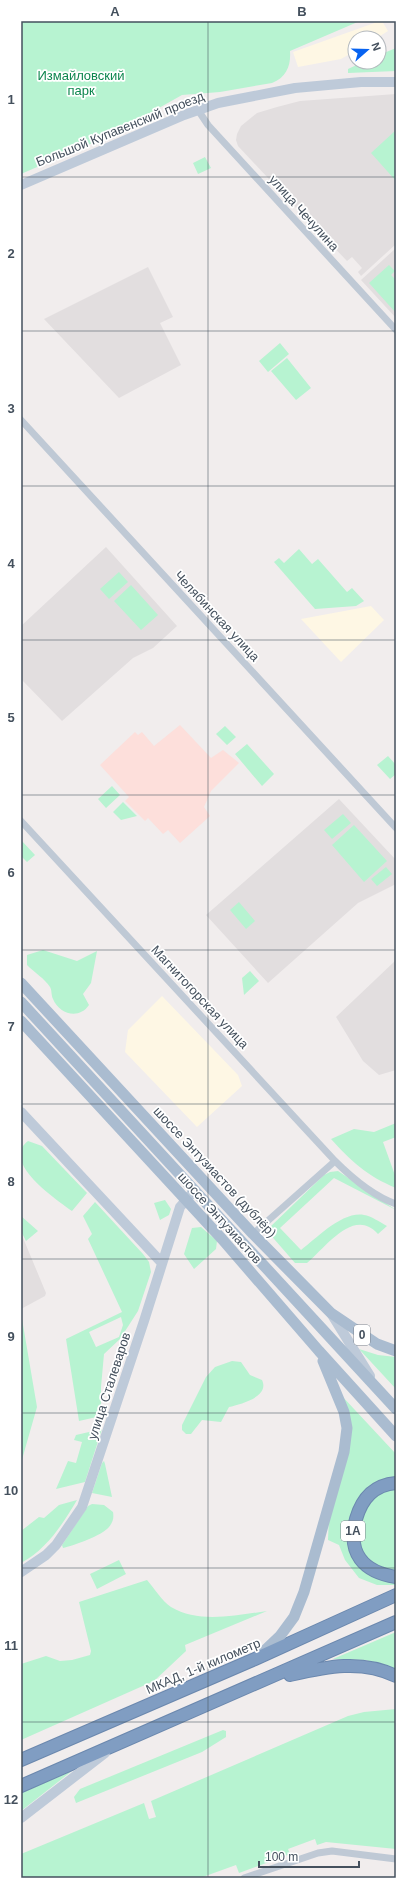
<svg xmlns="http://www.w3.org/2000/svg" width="417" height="1899" font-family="Helvetica,sans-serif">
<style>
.commercial{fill:#fef7e4}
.education{fill:#e2dedf}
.medical{fill:#fddfdb}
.green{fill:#b7f3d1;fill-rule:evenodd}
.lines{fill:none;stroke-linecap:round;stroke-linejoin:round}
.highway-casing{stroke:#6b88ae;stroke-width:14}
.street{stroke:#bfc9d5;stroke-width:7}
.secondary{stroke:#becad9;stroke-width:10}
.primary{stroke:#aabcd0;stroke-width:11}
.highway{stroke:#809dc2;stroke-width:12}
.grid{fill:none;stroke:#44505d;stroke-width:1;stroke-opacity:0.55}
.labels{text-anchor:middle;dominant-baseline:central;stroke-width:3.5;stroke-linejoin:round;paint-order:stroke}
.shield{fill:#fff;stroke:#7c848e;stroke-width:1}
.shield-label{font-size:12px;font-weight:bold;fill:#44505d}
.park-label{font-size:13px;fill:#0d864e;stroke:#fff}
.street-label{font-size:13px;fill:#44505d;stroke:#fff}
.neatline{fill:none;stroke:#44505d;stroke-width:1.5}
.grid-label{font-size:13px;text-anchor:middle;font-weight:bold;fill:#44505d}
</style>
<rect width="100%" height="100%" fill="#f1eded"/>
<path class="commercial" d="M380,21H382L388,31L377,38H355V51L341,59L298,67L293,52Z
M371,606L384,620L341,662L301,619Z
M162,996L238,1075L242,1086L197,1127L125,1052L128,1030Z"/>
<path class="education" d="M396,94V244L361,276L358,272L362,268L352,257L347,261L305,217L310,211L302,203L296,208L238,146L236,140L237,134L241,126L257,113L277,107L300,101Z
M396,248V318L361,280Z
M148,267L173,317L160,323L181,365L119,398L44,319Z
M106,547L177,626L153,648L133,658L62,721L21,679V626Z
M339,799L396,860V884L358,903L268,983L206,915Z
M396,960V1070L379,1075L363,1061L336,1017Z
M21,1233L46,1293L45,1296L21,1309Z"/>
<path class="medical" d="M180,725L211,758L223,750L239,763L211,791L204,807L210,816L180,843L168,830L163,834L148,818L145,821L125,801L129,797L100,765L135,732L138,735L142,732L154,746Z"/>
<path class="green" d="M21,21H360L290,51C291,65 287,77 272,83L220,92L182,95L111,135L21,174Z
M396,48V71L348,73V69L363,62H379V55Z
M396,130V181L371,153Z
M205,157L211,168L198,174L193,163Z
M389,265L395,271L391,275L396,280V313L369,283Z
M280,343L289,354L268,372L259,361Z
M287,358L311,388L296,400L271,371Z
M299,549L312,564L318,559L347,592L352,588L364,601L356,606L315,609L274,562L279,558L284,563Z
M119,572L128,582L109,599L100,589Z
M131,585L158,615L141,630L114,601Z
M225,726L236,737L227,745L216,734Z
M247,744L274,774L262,786L235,754Z
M388,756L396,765V774L390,779L377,765Z
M112,786L120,795L106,808L98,799Z
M123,802L137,816L121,820L113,812Z
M343,814L351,823L332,839L324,830Z
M354,825L387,861L364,882L332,845Z
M21,840L35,855L27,862L21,856Z
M386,867L392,874L377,886L371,879Z
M239,902L255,921L246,929L230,910Z
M43,950L77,961L97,951L91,983L83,994L89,1005C79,1020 59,1014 53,999C51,995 52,990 50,987C45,979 34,972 27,965V955Z
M250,971L259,981L244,995L242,978Z
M396,1123V1137L383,1142L396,1178V1188C367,1176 351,1161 331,1139L354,1129L374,1132Z
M28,1141L42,1146L87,1193L72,1211C57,1200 0,1162 28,1141Z
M338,1171L396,1210L334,1178L280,1228L301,1250C316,1239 342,1211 364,1215C371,1216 380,1222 387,1226L378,1234C354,1207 327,1246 307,1263H295L268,1232L269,1228L324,1175L330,1172Z
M165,1200L171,1209L169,1215L160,1220L154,1203Z
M95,1202L143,1254L149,1262L151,1272L138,1311L120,1339L104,1354L101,1387V1416L79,1421L66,1339L122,1312L88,1239L92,1234L83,1216ZM121,1317L123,1325L119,1337L96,1347L89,1332Z
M21,1216L38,1231L26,1241L21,1231Z
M201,1227L217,1241L216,1249L194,1269L184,1254L192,1228Z
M22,1319L37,1407L21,1463V1319Z
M359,1349L378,1355L396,1357V1389Z
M232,1361L241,1362L250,1375L262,1380C270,1397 241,1404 229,1407L221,1422L202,1420L191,1434H186L182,1430V1425L206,1377L215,1367Z
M341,1395L396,1454V1480L372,1487L351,1550L396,1580V1585H377L359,1578L345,1560L339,1545L328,1540L329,1516L346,1452Z
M102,1429L85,1482L56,1489L68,1461L76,1463L82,1442L74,1440L76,1435Z
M104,1461L105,1464L112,1497L92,1493L102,1463Z
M396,1486V1573L386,1571L361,1555L356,1533L370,1497Z
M77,1500C62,1525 47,1549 21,1563V1531L39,1517L44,1518L59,1505Z
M92,1504L104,1505L113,1512C114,1518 113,1522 109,1527C103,1535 73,1546 63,1548L62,1545L88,1506Z
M119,1560L126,1574L97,1589L90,1574Z
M147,1580C154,1588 162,1601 171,1607C199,1624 237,1615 267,1611L185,1645L186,1651L154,1681L21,1740V1664L46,1656L60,1661L72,1660L90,1655L91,1651L79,1602Z
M396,1632V1671L366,1660L333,1659Z
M396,1709V1849L326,1842L317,1845L315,1839L288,1849L290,1854L239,1873L236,1865L200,1878H21V1854L144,1803L149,1819L156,1817L151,1801L348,1716L364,1712Z
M223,1730L226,1731V1737L202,1752L76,1803L74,1797L80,1789Z
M72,1771L21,1811V1793Z"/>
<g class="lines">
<g class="highway-casing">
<path id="highway" d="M396,1483C374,1485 362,1498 356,1519C347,1553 363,1572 396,1577
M290,1675C326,1667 361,1659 396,1676
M21,1760L255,1659L396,1595
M21,1786L396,1622"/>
</g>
<path class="street" d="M198,110L208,125L396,330
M21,420L396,828
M21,821L335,1161C352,1178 373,1196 396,1204
M253,1234L335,1161
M244,1878L318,1853L332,1851L396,1859"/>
<path class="secondary" d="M21,185L184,115L218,103L295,88L361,82H396
M21,1112L162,1263
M331,1313L370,1376
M21,1572L46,1555L56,1545L82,1507L144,1321L180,1207L195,1190
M21,1818L105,1753"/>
<path class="primary" d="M21,983L253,1234L331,1313L377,1344L396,1351
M21,1002L396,1409
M21,1021L222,1239L319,1351L396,1436
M259,1656L280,1636L294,1617L304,1592L344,1452L347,1428L344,1412L323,1361"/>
<use href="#highway" class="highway"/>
</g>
<path class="grid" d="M208,21V1878M21,177H396M21,331H396M21,486H396M21,640H396M21,795H396M21,950H396M21,1104H396M21,1259H396M21,1413H396M21,1568H396M21,1722H396"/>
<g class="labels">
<g class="shield">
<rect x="354" y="1325" width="16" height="20" rx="3"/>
<rect x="341" y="1521" width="24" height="20" rx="3"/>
</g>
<g class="shield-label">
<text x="362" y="1335">0</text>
<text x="353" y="1531">1A</text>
</g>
<g class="park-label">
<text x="81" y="75">Измайловский<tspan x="81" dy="15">парк</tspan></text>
</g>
<g class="street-label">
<text transform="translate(120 129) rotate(-22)">Большой Купавенский проезд</text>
<text transform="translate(304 213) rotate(48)">улица Чечулина</text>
<text transform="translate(217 616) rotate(47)">Челябинская улица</text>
<text transform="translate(200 997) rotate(47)">Магнитогорская улица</text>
<text transform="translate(215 1172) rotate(47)">шоссе Энтузиастов (дублёр)</text>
<text transform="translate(220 1218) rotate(48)">шоссе Энтузиастов</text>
<text transform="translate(109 1386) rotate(-72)">улица Сталеваров</text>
<text transform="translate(203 1666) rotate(-23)">МКАД, 1-й километр</text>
</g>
</g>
<rect width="417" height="1899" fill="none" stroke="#ffffff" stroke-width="44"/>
<g transform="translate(367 50) rotate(70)"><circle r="19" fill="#ffffff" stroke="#b4b9be"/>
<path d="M0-3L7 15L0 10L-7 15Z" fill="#0763f1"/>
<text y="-6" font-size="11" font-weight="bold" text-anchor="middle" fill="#44505d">N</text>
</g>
<path d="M259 1861v6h100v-6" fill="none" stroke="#44505d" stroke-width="2"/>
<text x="265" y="1861" font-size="12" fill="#44505d" stroke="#ffffff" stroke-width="3" paint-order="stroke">100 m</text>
<rect x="22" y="22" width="373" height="1855" class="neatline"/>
<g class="grid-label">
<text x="115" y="16">A</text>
<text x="302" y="16">B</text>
<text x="11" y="104">1</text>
<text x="11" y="258">2</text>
<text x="11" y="413">3</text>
<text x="11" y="568">4</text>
<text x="11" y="722">5</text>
<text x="11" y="877">6</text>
<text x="11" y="1031">7</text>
<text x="11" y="1186">8</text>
<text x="11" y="1341">9</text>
<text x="11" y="1495">10</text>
<text x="11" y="1650">11</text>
<text x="11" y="1804">12</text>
</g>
</svg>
